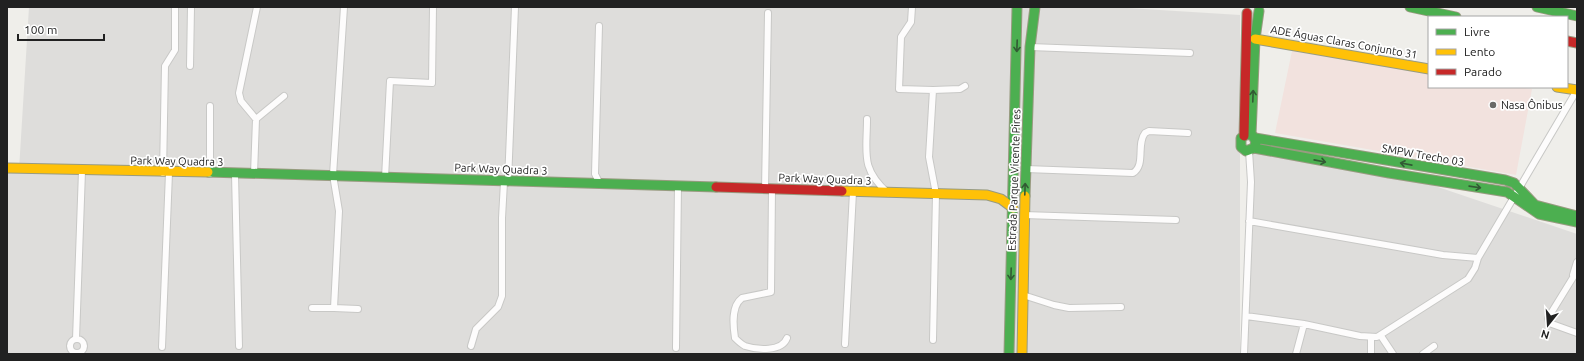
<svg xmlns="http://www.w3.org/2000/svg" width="1584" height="361" font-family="Ubuntu,sans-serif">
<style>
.residential{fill:#dedddb}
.commercial{fill:#f2e2de}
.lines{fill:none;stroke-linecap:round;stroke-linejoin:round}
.street-casing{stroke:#c8c8c6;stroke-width:8}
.fast-casing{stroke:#989b80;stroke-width:11}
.slow-casing{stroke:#989b80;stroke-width:11}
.jam-casing{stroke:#989b80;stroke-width:11}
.street{stroke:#fdfcfc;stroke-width:6}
.fast{stroke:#4caf50;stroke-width:9}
.slow{stroke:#ffc107;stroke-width:9}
.jam{stroke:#c62828;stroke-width:9}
.oneway{stroke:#325a34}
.poi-dot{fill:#696967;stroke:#fff;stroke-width:1.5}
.labels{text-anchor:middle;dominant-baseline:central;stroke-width:3.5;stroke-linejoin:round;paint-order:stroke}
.street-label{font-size:11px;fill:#212121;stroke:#fff}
.poi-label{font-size:11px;fill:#212121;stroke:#fff;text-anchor:start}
</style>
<rect width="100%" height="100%" fill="#efeeea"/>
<path class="residential" d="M29,7H1112L1240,15V354H7V170H19Z
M1250,150L1432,185L1577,234V354H1243Z"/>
<path class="commercial" d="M1292,51L1429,73V87H1516L1532,89L1516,175L1275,133Z"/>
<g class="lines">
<g class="street-casing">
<path id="street" d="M912,7L911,22L901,37L899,89L933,90
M599,26L595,174L600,184
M1030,47L1190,53
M190,66L191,7
M256,119L241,101L239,93L257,7
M867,119C867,153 860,168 888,193
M1026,169L1133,173C1146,165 1136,144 1145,133L1149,131L1188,133
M163,173L165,66L175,50V7
M210,174V106
M235,174L239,346
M254,174L256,119L284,96
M385,178L390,81L432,83L433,7
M508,182L515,7
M772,189L771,292L742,298C731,306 733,325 735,338C738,341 741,344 745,346C757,350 782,352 787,338
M765,190L768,13
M1024,215L1176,220
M1249,221L1443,255L1478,258
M1577,271L1548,318L1549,322L1552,324L1577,333
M1573,275L1577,262
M1023,295L1054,305L1069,308L1121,307
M312,308H334L339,211L333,175L344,7
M334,308L358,309
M1246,316L1304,324L1360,336L1377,337L1468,279L1475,268L1478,258L1577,90
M1381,336L1393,354
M70 346a7 7 0 1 1 14 0a7 7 0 1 1-14 0Z
M76,339L82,171
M933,340L936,194L929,157L933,90L960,89L965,86
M845,344L853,192
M471,346L476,329L498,307L502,296V218L504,182
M162,347L169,173
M676,348L678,186
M1244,354L1251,182L1249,151
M1296,354L1304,324
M1371,354V337
M1423,354L1434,346"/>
</g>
<g class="fast-casing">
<path id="fast" d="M1410,7L1456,17
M1537,7L1577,16
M1251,135L1255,39L1259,11
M1255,138L1505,180L1514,183L1535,205L1577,216
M1254,148L1256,142L1253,136L1247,134L1241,138V147L1246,151L1254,148L1389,173L1507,192L1539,214L1577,222
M208,172L716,187
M1025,196L1030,47L1035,7
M1009,354L1017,7"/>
</g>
<g class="slow-casing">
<path id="slow" d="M1255,39L1429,69
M1557,87L1577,90
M7,168L208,172
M842,191L987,195L1001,199L1013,208
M1022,354L1025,196"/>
</g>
<g class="jam-casing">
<path id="jam" d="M1567,41L1577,43
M1244,136L1247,13
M716,187L842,191"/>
</g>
<use href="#street" class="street"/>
<use href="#fast" class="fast"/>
<use href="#slow" class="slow"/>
<use href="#jam" class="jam"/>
</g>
<defs><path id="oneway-shaft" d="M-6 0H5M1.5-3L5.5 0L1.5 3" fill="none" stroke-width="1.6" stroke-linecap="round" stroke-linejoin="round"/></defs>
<g class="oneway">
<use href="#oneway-shaft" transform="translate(1017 46) rotate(92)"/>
<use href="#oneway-shaft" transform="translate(1253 96) rotate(-88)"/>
<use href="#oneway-shaft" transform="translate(1320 161) rotate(11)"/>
<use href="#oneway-shaft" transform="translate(1406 164) rotate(-169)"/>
<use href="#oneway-shaft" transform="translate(1475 187) rotate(8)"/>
<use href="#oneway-shaft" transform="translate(1025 189) rotate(-88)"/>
<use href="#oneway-shaft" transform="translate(1011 274) rotate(92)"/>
</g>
<circle class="poi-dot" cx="1493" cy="105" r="4"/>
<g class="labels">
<g class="street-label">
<text transform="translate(1344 42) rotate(10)">ADE Águas Claras Conjunto 31</text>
<text transform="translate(1423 155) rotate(10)">SMPW Trecho 03</text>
<text transform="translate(177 161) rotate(1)">Park Way Quadra 3</text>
<text transform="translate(501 169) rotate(2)">Park Way Quadra 3</text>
<text transform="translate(825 179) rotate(2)">Park Way Quadra 3</text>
<text transform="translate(1014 180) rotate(-88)">Estrada Parque Vicente Pires</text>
</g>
<g class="poi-label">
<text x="1501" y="105">Nasa Ônibus</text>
</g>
</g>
<rect width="1584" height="361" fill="none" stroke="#212121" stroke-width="16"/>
<rect x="1428" y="16" width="140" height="72" fill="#ffffff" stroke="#a6a6a6"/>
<rect x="1436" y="29" width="20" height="6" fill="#4caf50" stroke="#a6a6a6"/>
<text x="1464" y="36" font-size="12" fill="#212121">Livre</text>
<rect x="1436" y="49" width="20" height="6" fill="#ffc107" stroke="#a6a6a6"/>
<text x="1464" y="56" font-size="12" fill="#212121">Lento</text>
<rect x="1436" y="69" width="20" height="6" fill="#c62828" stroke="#a6a6a6"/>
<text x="1464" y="76" font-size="12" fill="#212121">Parado</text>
<g transform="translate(1548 325) rotate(197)" stroke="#ffffff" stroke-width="3" paint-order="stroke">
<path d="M0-3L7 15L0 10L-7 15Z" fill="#212121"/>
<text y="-6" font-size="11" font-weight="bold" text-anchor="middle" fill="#212121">N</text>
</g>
<path d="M18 34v6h86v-6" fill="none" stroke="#212121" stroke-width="2"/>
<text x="24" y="34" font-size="12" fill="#212121" stroke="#ffffff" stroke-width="3" paint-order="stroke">100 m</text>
</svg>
